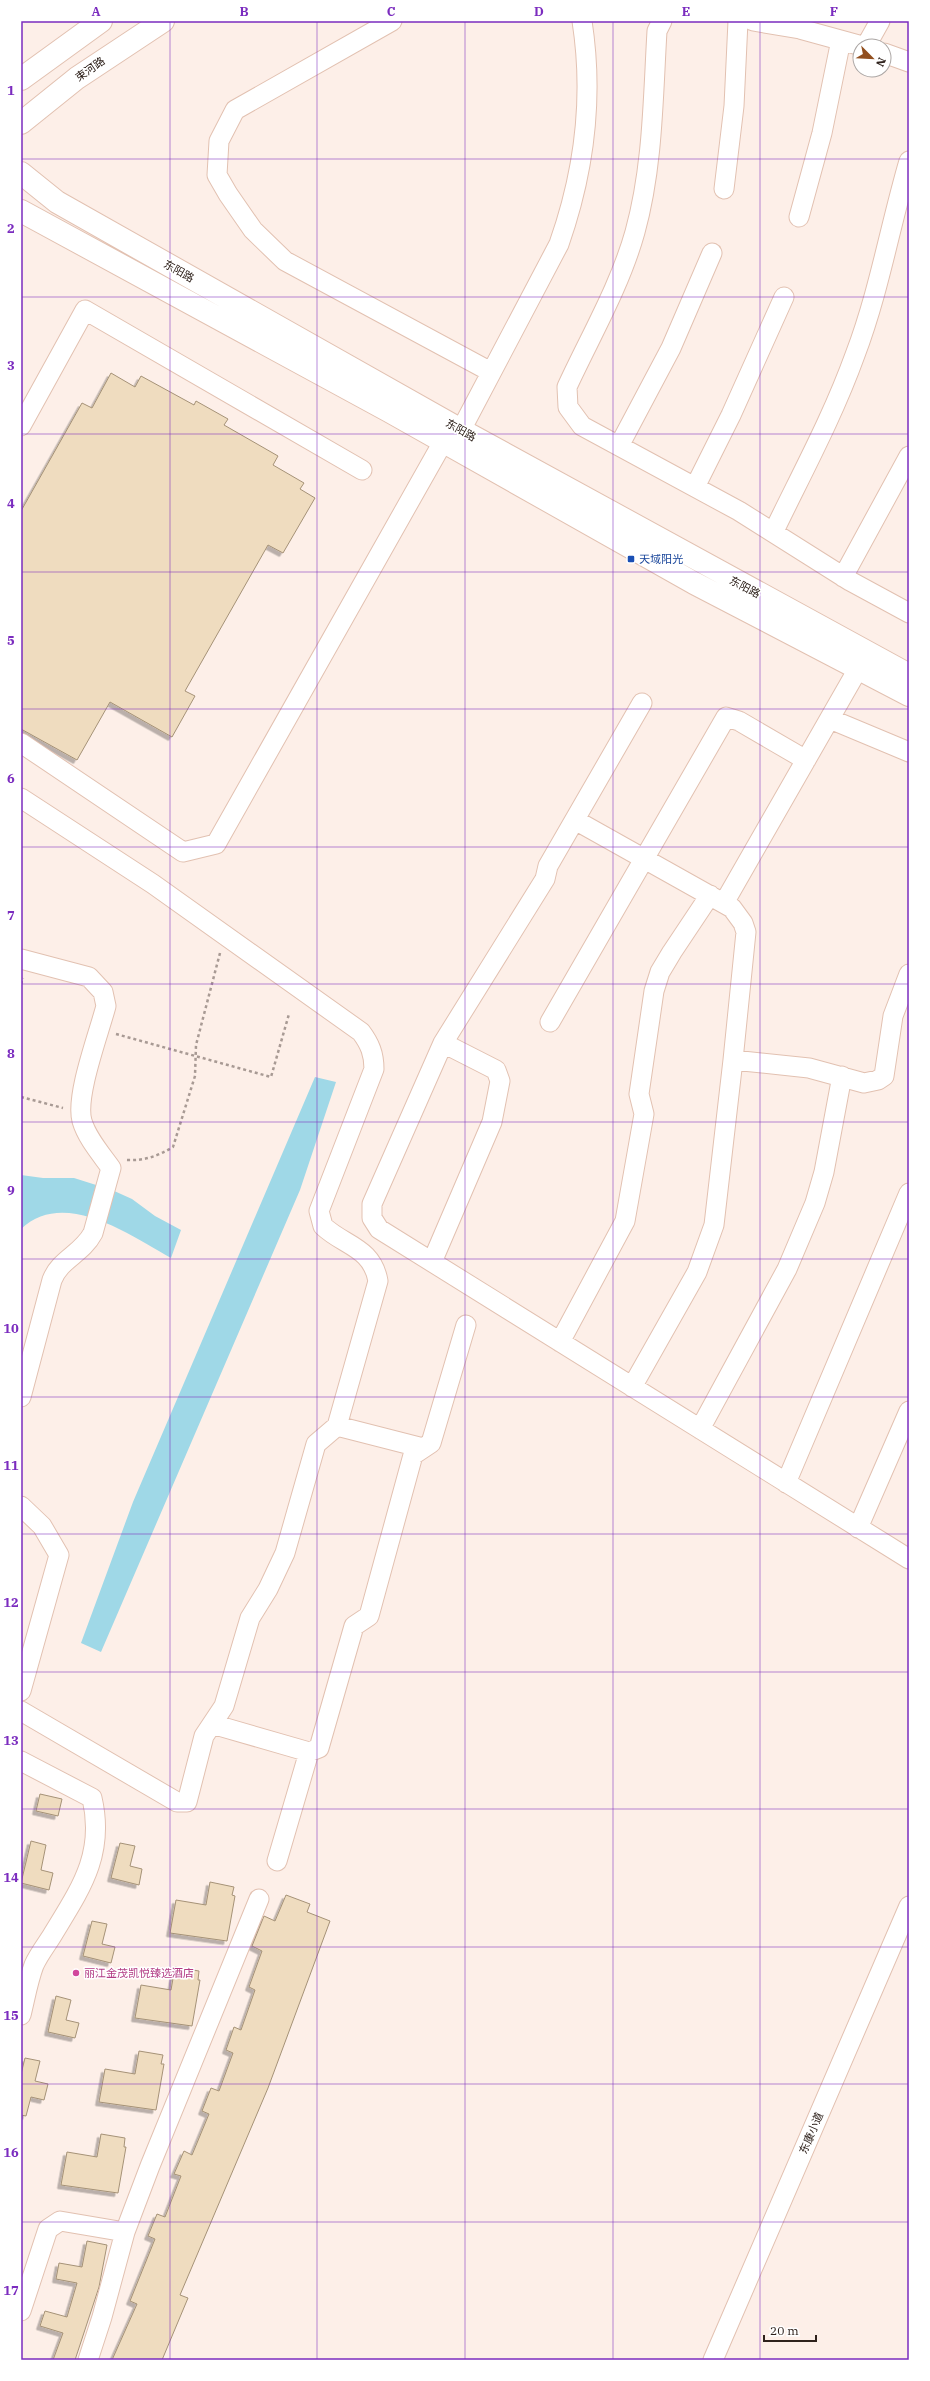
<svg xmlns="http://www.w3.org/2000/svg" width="930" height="2381" font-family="'IBM Plex Serif','Noto Sans SC',serif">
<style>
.water{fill:#9fd8e7}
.building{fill:#efdcbf;stroke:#a59277;filter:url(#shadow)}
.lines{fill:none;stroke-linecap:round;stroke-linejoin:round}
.minor-casing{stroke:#e2c1b1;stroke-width:21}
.major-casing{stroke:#e2c1b1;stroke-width:24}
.path{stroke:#a89a94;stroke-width:2.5;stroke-dasharray:3 3;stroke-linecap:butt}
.minor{stroke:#fff;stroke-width:19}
.major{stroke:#fff;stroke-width:22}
.grid{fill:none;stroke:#7b2cbf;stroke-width:1;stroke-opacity:0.55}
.transit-dot{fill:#1a4fb4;stroke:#fff;stroke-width:1.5}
.hotel-dot{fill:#d1479c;stroke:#fff;stroke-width:1.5}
.labels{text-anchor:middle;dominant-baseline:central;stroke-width:3;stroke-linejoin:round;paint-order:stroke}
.street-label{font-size:11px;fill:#2e211b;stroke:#fff}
.transit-label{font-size:11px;fill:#164399;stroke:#fff;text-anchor:start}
.hotel-label{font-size:11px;fill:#b23c85;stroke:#fff;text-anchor:start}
.neatline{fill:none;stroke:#7b2cbf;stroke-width:1.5}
.grid-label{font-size:13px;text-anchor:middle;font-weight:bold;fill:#7b2cbf}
</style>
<defs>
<filter id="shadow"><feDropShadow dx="-3.5" dy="3.5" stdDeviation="0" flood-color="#0004"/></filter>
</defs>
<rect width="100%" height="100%" fill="#fdefe8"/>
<path class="water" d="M315,1077L336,1082L300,1190L101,1652L81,1643L133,1502Z
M21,1175L43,1178H74L112,1190L132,1199L155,1216L181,1230L171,1258C130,1235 64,1188 21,1229Z"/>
<path class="building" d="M111,373L135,387L141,376L194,405L196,401L228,419L224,425L278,456L273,465L304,483L300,489L315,498L283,553L268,545L185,691L195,696L172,737L110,702L77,760L21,729V511L82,403L92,408Z
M40,1794L62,1799L58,1816L36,1811Z
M31,1841L46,1845L41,1870L53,1873L49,1890L21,1883Z
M120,1843L135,1846L130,1866L142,1869L139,1885L111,1878Z
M210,1882L234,1887L232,1895L235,1896L227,1941L170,1933L176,1900L206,1905Z
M286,1895L310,1904L307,1912L330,1921L268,2088L180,2295L188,2298L162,2360H112L137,2304L130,2301L155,2239L148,2236L157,2214L165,2217L181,2176L174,2174L184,2151L192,2155L209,2114L202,2111L211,2088L219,2091L233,2053L226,2050L234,2027L241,2030L255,1990L249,1987L262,1951L252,1946L264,1916L275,1921Z
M92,1921L107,1924L102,1944L115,1947L111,1963L83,1956Z
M175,1967L199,1971L198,1980H200L192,2026L135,2018L141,1985L171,1990Z
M56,1996L71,2000L66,2020L79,2023L75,2038L48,2032Z
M139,2051L163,2055L161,2064H164L156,2110L99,2102L105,2069L135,2074Z
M25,2058L40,2061L35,2081L48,2084L44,2100L31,2097L26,2116L21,2115V2074Z
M101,2134L125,2138L124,2147H126L118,2193L61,2185L67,2152L97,2157Z
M87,2241L107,2245L99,2287L75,2360H53L63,2333L40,2326L45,2311L67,2317L77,2283L56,2279L59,2263L82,2267Z"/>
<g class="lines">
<g class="minor-casing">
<path id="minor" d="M392,21L235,110L219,141L217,175L228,194L253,230L285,261L491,372
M662,21L657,31C653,98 653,167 635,232C620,286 590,337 567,387L568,407L582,426L739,511L850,581L909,613
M753,21L800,29L862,46
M866,46L880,21
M884,53L909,62
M724,189L734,106L738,21
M799,217L822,133L841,40
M21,426L85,310L362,470
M461,430L559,244C585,170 594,98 582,21
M619,446L671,348L712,253
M695,487L731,415L784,297
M774,531C802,473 833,416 855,355C879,292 890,226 909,161
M843,577L909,456
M642,703L548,866L545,879L443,1043L372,1204V1218L379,1229L909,1559
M830,719L909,752
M21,743L183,852L216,844L443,442
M21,798L153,884L361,1032C370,1044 374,1054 374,1069L319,1211L323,1226C344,1246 372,1247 378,1281L337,1426L316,1444L285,1553L268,1589L250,1618L224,1706L204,1736L187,1802H177L21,1711
M575,820L732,908L743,923L746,932L733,1060L714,1225L697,1272L632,1387
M724,903L858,669
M21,959L89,977L103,992L106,1006C99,1033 75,1096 82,1121C87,1138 101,1154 111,1168L93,1233C82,1254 60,1259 52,1280L21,1397
M550,1022L726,717L739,721L806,760
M733,1060L809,1068L864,1083L878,1080L884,1076L893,1016L909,974
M432,1262L492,1122L500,1081L496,1070L443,1043
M560,1342L625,1221L644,1114L639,1094L654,991L660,972L672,952L710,895
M337,1426L423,1448
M700,1429L787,1269L815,1203L824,1172L842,1076
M786,1483L909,1193
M21,1506L42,1526L59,1555L21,1691
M858,1528L909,1411
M212,1724L309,1752
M21,1761L92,1798C105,1854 81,1888 53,1934C47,1944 39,1954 34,1965C28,1981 25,1999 21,2015
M277,1861L309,1752L319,1748L354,1626L369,1616L413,1455L431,1443L466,1325
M21,2311L48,2229L60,2221L125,2232
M88,2360L102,2317L125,2232L150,2166L259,1899
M713,2360L909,1906"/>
</g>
<g class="major-casing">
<path id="major" d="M21,79L101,21
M21,123L77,78L163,21
M21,173L57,202L461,430L909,675
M21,211L389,411L694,583L909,695"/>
</g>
<path class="path" d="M21,984L23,978
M116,1034L271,1077L289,1014
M21,1097L63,1108
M127,1160C144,1161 158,1156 173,1147L195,1076L196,1045L220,953"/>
<use href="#minor" class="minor"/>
<use href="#major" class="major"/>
</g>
<path class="grid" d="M170,21V2360M317,21V2360M465,21V2360M613,21V2360M760,21V2360M21,159H909M21,297H909M21,434H909M21,572H909M21,709H909M21,847H909M21,984H909M21,1122H909M21,1259H909M21,1397H909M21,1534H909M21,1672H909M21,1809H909M21,1947H909M21,2084H909M21,2222H909"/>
<rect class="transit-dot" x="627" y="555" width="8" height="8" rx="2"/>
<circle class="hotel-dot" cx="76" cy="1973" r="4"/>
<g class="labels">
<g class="street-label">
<text transform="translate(90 69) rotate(-35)">束河路</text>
<text transform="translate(179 271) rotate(29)">东阳路</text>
<text transform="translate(461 430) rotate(29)">东阳路</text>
<text transform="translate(745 587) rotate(28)">东阳路</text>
<text transform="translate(811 2133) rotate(-67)">东康小道</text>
</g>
<g class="transit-label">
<text x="639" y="559">天域阳光</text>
</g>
<g class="hotel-label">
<text x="84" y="1973">丽江金茂凯悦臻选酒店</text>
</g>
</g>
<rect width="930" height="2381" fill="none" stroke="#ffffff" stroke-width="44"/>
<g transform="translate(872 58) rotate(114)"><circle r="19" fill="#ffffff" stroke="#aba6a4"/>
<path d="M0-3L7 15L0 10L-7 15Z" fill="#924f1f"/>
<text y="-6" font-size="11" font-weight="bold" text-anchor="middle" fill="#2e211b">N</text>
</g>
<path d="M764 2335v6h52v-6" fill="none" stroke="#2e211b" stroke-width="2"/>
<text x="770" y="2335" font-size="12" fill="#2e211b" stroke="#ffffff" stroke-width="3" paint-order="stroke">20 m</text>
<rect x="22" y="22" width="886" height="2337" class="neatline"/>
<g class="grid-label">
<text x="96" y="16">A</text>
<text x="244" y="16">B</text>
<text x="391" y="16">C</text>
<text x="539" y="16">D</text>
<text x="686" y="16">E</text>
<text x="834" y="16">F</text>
<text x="11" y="95">1</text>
<text x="11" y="233">2</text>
<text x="11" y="370">3</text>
<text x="11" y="508">4</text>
<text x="11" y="645">5</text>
<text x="11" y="783">6</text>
<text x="11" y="920">7</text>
<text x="11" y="1058">8</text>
<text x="11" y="1195">9</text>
<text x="11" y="1333">10</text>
<text x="11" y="1470">11</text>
<text x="11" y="1607">12</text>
<text x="11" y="1745">13</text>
<text x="11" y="1882">14</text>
<text x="11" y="2020">15</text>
<text x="11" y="2157">16</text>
<text x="11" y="2295">17</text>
</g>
</svg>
